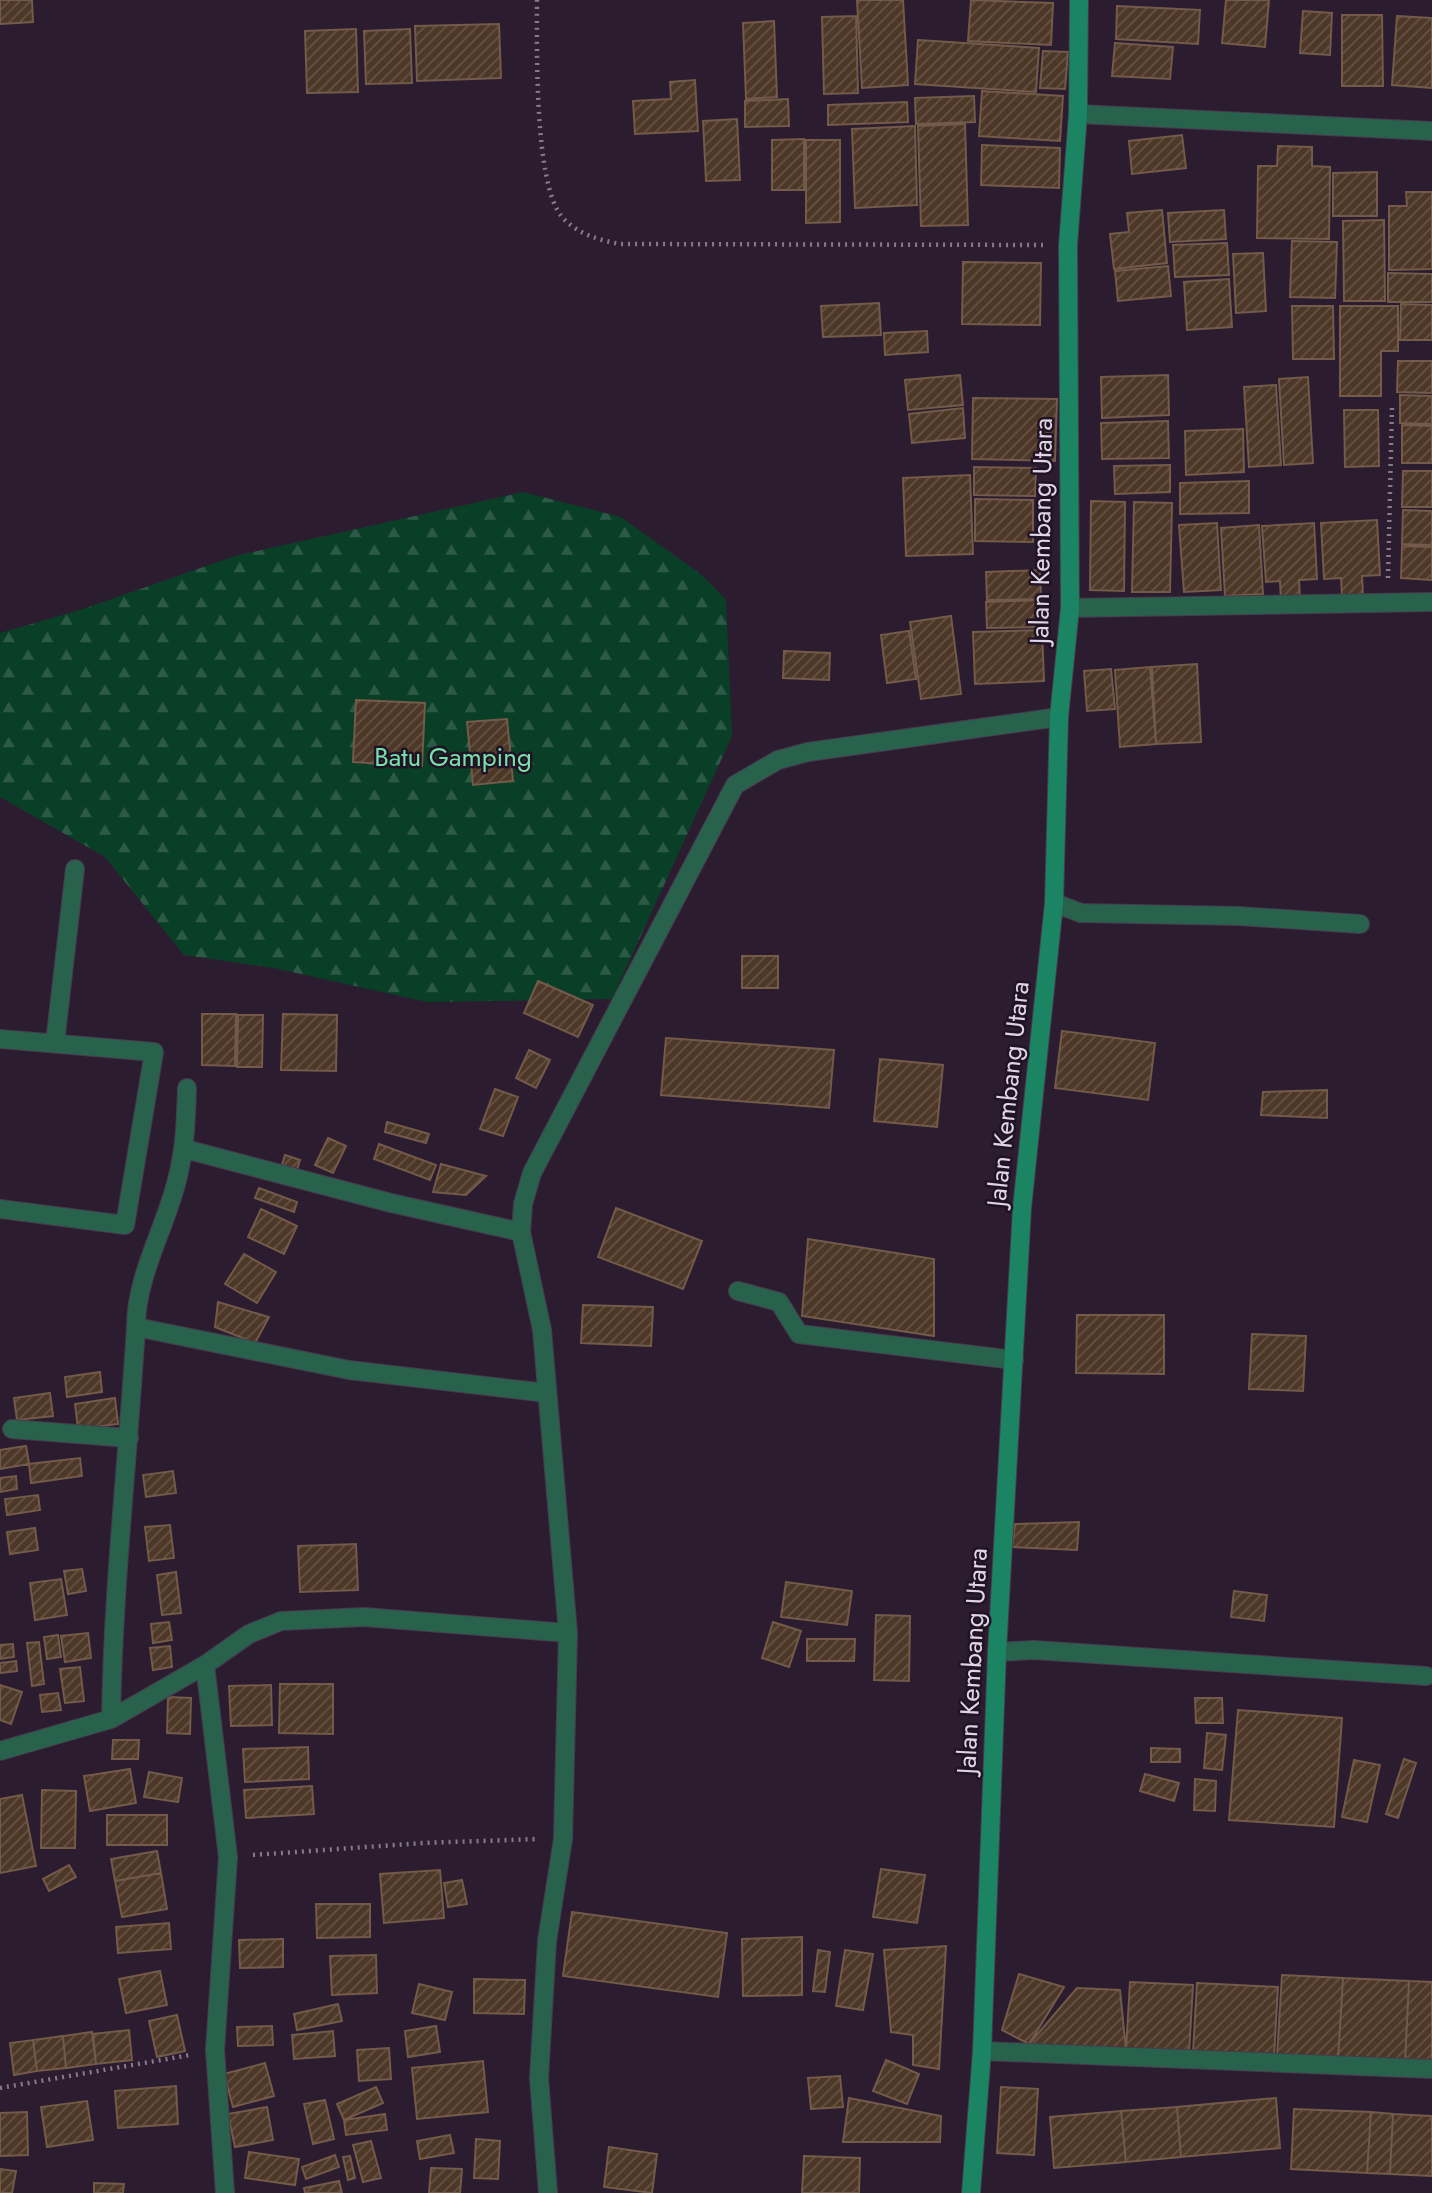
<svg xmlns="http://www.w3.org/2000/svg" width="1432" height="2193" font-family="Jost,sans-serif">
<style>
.forest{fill:url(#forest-firs)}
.building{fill:url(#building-hatch);stroke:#735a49;stroke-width:2}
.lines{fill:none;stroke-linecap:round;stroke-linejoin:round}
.lane-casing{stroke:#483a4d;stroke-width:20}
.street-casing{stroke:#483a4d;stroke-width:20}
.secondary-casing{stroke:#483a4d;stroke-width:20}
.path{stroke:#877b8b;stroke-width:4.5;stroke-dasharray:2 5;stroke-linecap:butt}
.lane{stroke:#28614c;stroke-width:18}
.street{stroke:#28614c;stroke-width:18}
.secondary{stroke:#1a8463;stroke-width:18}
.labels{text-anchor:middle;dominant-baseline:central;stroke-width:5;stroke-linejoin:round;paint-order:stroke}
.street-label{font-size:26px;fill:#e0d6e3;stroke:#211326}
.park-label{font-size:26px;fill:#78e0a9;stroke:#211326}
</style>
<defs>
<pattern id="forest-firs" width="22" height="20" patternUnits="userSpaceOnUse" patternTransform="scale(1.75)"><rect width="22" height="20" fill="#093f27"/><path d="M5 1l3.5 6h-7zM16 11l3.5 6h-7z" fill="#2d5a46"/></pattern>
<pattern id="building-hatch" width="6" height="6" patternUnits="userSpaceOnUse" patternTransform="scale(1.75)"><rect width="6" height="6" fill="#4d3727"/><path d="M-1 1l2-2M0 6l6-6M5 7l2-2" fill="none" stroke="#665346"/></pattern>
</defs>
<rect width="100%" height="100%" fill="#2b1c30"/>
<path class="forest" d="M523,492L621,517L703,576L726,600L732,736L612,999L427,1002L274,968L184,955L105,857L0,797V633L80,610L235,556Z"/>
<path class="building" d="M0,0H32L33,22L0,24Z
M857,0H903L908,85L862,88Z
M971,0L1053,3L1051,45L968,41Z
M1226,0H1269L1265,47L1222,43Z
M1117,6L1200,10L1198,44L1116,39Z
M1303,11L1332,13L1330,55L1300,53Z
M1342,15H1382L1383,86H1342Z
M856,16L858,93L824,94L822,17Z
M1397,16L1432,18V88L1392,85Z
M774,21L777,97L746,99L743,23Z
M499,24L501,78L417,81L415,26Z
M356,29L358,92L307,93L305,31Z
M410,29L412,83L366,84L364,31Z
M918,40L1039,48L1036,92L915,84Z
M1115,43L1173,47L1170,79L1112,76Z
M1043,51L1068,52L1065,89L1040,88Z
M695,80L698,131L635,134L633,101L671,99L670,82Z
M982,91L1063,96L1060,141L979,136Z
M974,96L975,122L916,124L915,98Z
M788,99L789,126L745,127V101Z
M907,102L908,122L828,125V105Z
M737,119L740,180L706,181L703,121Z
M965,124L968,225L921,226L918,126Z
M915,126L917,205L855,208L852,129Z
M1182,135L1186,168L1132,174L1129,141Z
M804,139V190H772V140Z
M806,140H840V222L806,223Z
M982,145L1060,148L1059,188L981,185Z
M1278,146L1312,147V166L1330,167L1329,239L1257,238L1258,166H1277Z
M1377,172V216H1333V173Z
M1406,192H1432V269L1389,270V206H1407Z
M1162,210L1167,263L1114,269L1110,234L1129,232L1127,213Z
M1224,210L1226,239L1170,242L1168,213Z
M1384,220L1385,301H1344L1343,221Z
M1292,241L1337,242L1335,298L1290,297Z
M1227,243L1229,275L1175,277L1173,245Z
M1263,253L1266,311L1236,313L1233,254Z
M963,262L1041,263L1040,325L962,324Z
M1168,266L1171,296L1118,301L1115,271Z
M1388,273L1432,274V302H1388Z
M1229,279L1232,327L1187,330L1184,282Z
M879,303L881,335L823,337L821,306Z
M1401,304L1432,305V340H1400Z
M1292,306H1333L1334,359H1293Z
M1340,306H1398V351H1381V396H1340Z
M927,331L928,352L885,355L884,333Z
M1398,361H1432V393L1397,392Z
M960,375L963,405L908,410L905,380Z
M1168,375L1169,415L1102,418L1101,377Z
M1308,377L1313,463L1284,465L1279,379Z
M1276,385L1281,465L1249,467L1244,387Z
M1400,395L1432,396V424L1400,423Z
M973,398L1057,399L1055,461L972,459Z
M963,408L965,438L912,443L909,414Z
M1344,410H1378L1379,466L1345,467Z
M1168,421L1169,458L1102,459L1101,423Z
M1402,425L1432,426V463H1402Z
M1243,429L1244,472L1186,475L1185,431Z
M1170,465V492L1115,494L1114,466Z
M974,467L1036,468L1035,496L974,495Z
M1403,471H1432V507H1402Z
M970,475L973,554L906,556L903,478Z
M1249,481V513L1180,514V483Z
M975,499L1033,500V542L975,541Z
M1091,501L1125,502L1124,591L1090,590Z
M1134,502L1172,503L1170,592H1132Z
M1403,510L1432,511V545L1402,544Z
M1377,520L1380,575L1362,576L1363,595L1342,596L1341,578L1324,579L1321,523Z
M1217,523L1221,590L1184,592L1179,525Z
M1314,523L1317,579L1299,580L1300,599L1281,601L1280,581L1266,582L1262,526Z
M1259,525L1263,594L1225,596L1221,528Z
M1402,546L1432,547V580L1401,578Z
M1040,570L1041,599L987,600L986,572Z
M1041,600L1042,627L987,628L986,602Z
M951,616L961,694L921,699L910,622Z
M1042,630L1044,681L975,684L973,632Z
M909,631L916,679L887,683L881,635Z
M784,651L830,653L829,680L783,678Z
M1197,664L1201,742L1156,744L1152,667Z
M1150,667L1156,744L1120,747L1115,670Z
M1111,669L1115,709L1087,711L1084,671Z
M356,700L425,703L422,766L353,762Z
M507,719L513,781L473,785L467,722Z
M742,956H778V988H742Z
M538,981L593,1005L578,1037L524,1013Z
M202,1014H236L235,1066L202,1065Z
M283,1014L337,1015L336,1071L281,1070Z
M238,1015H263L262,1067H237Z
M1062,1031L1155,1043L1148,1100L1055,1088Z
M666,1038L834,1050L829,1108L661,1095Z
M529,1050L550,1060L536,1088L516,1078Z
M880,1059L943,1065L937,1127L874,1121Z
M495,1089L518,1097L503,1136L480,1129Z
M1327,1090V1118L1261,1115L1263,1092Z
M387,1122L429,1134L426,1143L385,1132Z
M328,1138L346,1146L333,1173L315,1165Z
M379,1144L436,1165L430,1180L374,1159Z
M285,1155L300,1160L296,1173L281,1168Z
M441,1164L486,1176L466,1195L433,1192Z
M259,1188L297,1202L294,1212L255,1198Z
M616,1208L702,1241L683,1289L598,1257Z
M261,1209L297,1226L284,1254L248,1237Z
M808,1239L934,1259V1336L802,1316Z
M244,1254L276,1272L257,1303L225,1284Z
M218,1302L269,1317L255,1343L215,1327Z
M583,1305L653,1307L651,1346L581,1343Z
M1077,1315H1164V1374L1076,1373Z
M1252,1334L1306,1336L1303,1391L1249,1389Z
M100,1372L102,1392L67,1397L65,1377Z
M50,1393L53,1416L17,1420L14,1398Z
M115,1398L118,1424L78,1429L75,1404Z
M26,1446L29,1464L0,1469V1450Z
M80,1458L82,1476L31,1483L29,1464Z
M173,1471L176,1493L146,1497L143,1475Z
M16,1476L17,1489L0,1492V1478Z
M38,1495L40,1510L7,1515L5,1499Z
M1079,1522L1077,1550L1012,1547L1015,1524Z
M170,1525L174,1558L149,1561L145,1527Z
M35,1528L38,1550L10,1554L7,1532Z
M356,1544L358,1590L300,1592L298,1546Z
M82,1569L86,1591L68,1594L64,1571Z
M176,1572L181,1613L162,1615L157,1575Z
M61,1579L67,1615L35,1620L30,1583Z
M786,1582L852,1591L847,1625L781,1617Z
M1234,1591L1267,1595L1264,1621L1231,1617Z
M876,1615L910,1616L909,1681L874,1680Z
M169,1622L172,1640L153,1643L151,1624Z
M773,1622L801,1631L789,1667L762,1658Z
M88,1633L91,1658L65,1662L61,1636Z
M58,1635L61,1657L47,1659L44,1637Z
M807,1639H855L854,1661H807Z
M39,1642L44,1684L32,1686L27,1643Z
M13,1644L14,1657L0,1659V1645Z
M170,1646L172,1667L153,1670L150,1648Z
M16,1661L17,1671L0,1673V1663Z
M80,1667L84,1701L65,1703L60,1669Z
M280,1684H333V1734L279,1733Z
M0,1685L22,1692L11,1724L0,1720Z
M271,1685L272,1725L231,1726L229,1686Z
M58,1693L61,1710L42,1712L40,1695Z
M168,1697L191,1698L190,1734L167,1733Z
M1195,1698H1222L1223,1723H1196Z
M1238,1710L1342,1718L1334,1827L1229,1820Z
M1207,1733L1226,1735L1222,1770L1204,1768Z
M113,1740H139L138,1759H112Z
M308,1747L309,1779L245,1782L243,1749Z
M1151,1748L1180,1749V1762H1151Z
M1404,1759L1416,1763L1398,1818L1386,1814Z
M1354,1760L1380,1765L1367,1822L1342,1817Z
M130,1769L136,1803L90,1811L84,1776Z
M149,1772L182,1778L178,1802L144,1797Z
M1145,1774L1179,1783L1174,1801L1140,1791Z
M1195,1779L1216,1781L1215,1811L1194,1810Z
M312,1786L314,1814L246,1818L244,1790Z
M42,1790L76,1791L75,1848H41Z
M22,1795L36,1866L0,1873V1799Z
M107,1815H167V1845H107Z
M157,1851L161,1873L115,1881L111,1859Z
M69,1865L76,1877L49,1891L43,1879Z
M881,1869L925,1875L917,1923L873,1917Z
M440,1870L444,1918L384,1923L380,1874Z
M161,1873L167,1909L122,1917L115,1881Z
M462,1880L467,1904L448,1907L444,1883Z
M316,1904H370V1937L317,1938Z
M572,1912L727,1933L718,1997L563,1976Z
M169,1923L171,1949L118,1953L116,1927Z
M802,1937V1995L743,1996L742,1939Z
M283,1939V1967L240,1968L239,1940Z
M946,1946L939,2069L913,2065V2035L891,2032L884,1950Z
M818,1950L830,1952L825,1992L813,1991Z
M845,1950L873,1954L863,2010L836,2006Z
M376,1955L377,1993L332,1995L330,1956Z
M160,1971L167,2005L126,2013L119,1979Z
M1019,1974L1064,1987L1029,2044L1002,2030Z
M1282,1975L1343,1978L1338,2060L1277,2057Z
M1343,1978L1409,1981L1405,2063L1338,2060Z
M474,1979L525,1980L524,2014L474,2013Z
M1409,1981L1432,1982V2064L1405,2063Z
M1130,1982L1193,1985L1189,2053L1126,2050Z
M1197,1983L1278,1987L1274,2057L1193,2053Z
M419,1984L452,1992L445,2020L412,2013Z
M1077,1988L1120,1990L1126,2050L1029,2044Z
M338,2004L342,2021L297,2030L294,2014Z
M177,2015L185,2051L157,2057L149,2021Z
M272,2026L273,2045L238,2046L237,2027Z
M436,2026L440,2052L408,2057L405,2031Z
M129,2030L132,2060L96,2064L93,2034Z
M333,2031L335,2056L294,2059L292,2035Z
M92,2032L96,2064L66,2068L63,2036Z
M63,2036L66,2068L37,2071L33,2040Z
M33,2040L37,2071L14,2075L10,2043Z
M389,2048L391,2079L359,2081L357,2050Z
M886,2060L919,2074L907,2104L873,2091Z
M483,2061L488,2112L417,2119L412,2068Z
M265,2063L274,2096L233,2107L224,2074Z
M840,2076L843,2107L811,2109L808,2078Z
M176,2086L178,2124L118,2128L115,2091Z
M376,2087L383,2103L344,2120L337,2104Z
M1001,2087L1038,2089L1034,2155L997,2153Z
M849,2098L941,2116L940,2142H843Z
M1276,2098L1280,2148L1181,2157L1177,2107Z
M325,2100L334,2139L313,2144L304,2104Z
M87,2101L93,2140L47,2147L41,2107Z
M267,2107L273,2140L235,2147L228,2114Z
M1177,2107L1181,2157L1126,2162L1121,2111Z
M1294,2109L1371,2112L1367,2173L1291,2169Z
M1121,2111L1126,2162L1054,2168L1050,2117Z
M27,2112L28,2155L0,2156V2113Z
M1371,2112L1393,2114L1390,2174L1367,2173Z
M385,2114L387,2130L346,2135L344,2120Z
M1393,2114L1432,2116V2176L1390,2174Z
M450,2135L454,2153L420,2159L417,2141Z
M476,2139L500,2141L498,2179L474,2178Z
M371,2141L381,2178L363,2182L353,2145Z
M609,2147L657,2154L652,2193L604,2187Z
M249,2152L299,2159L295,2185L245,2178Z
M335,2155L339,2167L306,2179L302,2167Z
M350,2156L355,2178L348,2180L343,2157Z
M804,2156L860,2158L859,2193H802Z
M431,2168L462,2169L460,2193H429Z
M0,2169L16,2171L12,2193H0Z
M339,2181L342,2193H305L304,2188Z
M94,2183L124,2184L123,2193H94Z"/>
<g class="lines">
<g class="lane-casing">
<path id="lane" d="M1054,903L1081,913L1239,916L1360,924
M738,1291L779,1302L799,1334L1014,1360
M997,1652L1034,1650L1426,1676"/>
</g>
<g class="street-casing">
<path id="street" d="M1078,114L1432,131
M1070,608L1432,602
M0,1039L154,1052L125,1225L0,1209
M55,1043L75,869
M185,1149L391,1203L521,1232
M136,1327C136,1276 165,1229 177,1180C185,1150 186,1120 187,1088
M12,1429L129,1438
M205,1665L228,1857L215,2050L225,2193
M111,1719C113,1588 128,1458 136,1327L349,1370L547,1393
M0,1751L111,1719L205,1665L249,1634L281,1621L364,1617L568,1633
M982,2051L1432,2069
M548,2193L539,2078L547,1941L563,1839L568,1633L542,1330L521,1232L523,1204L532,1173L735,785L778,760L808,752L1059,717"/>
</g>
<g class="secondary-casing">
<path id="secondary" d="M971,2193L982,2051L997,1652L1022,1208L1054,903L1059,717L1070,608L1068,245L1078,114L1079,0"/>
</g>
<path class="path" d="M537,0C537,46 534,184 562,217C577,234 599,240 620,244L1043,245
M1388,578L1392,406
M253,1855L423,1843L538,1839
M0,2088L190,2055"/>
<use href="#lane" class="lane"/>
<use href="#street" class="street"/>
<use href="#secondary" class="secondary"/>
</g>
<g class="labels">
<g class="street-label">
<text transform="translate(1041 531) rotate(-89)">Jalan Kembang Utara</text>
<text transform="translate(1008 1094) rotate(-84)">Jalan Kembang Utara</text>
<text transform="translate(972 1661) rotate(-87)">Jalan Kembang Utara</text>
</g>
<g class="park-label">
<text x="453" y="757">Batu Gamping</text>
</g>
</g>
</svg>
